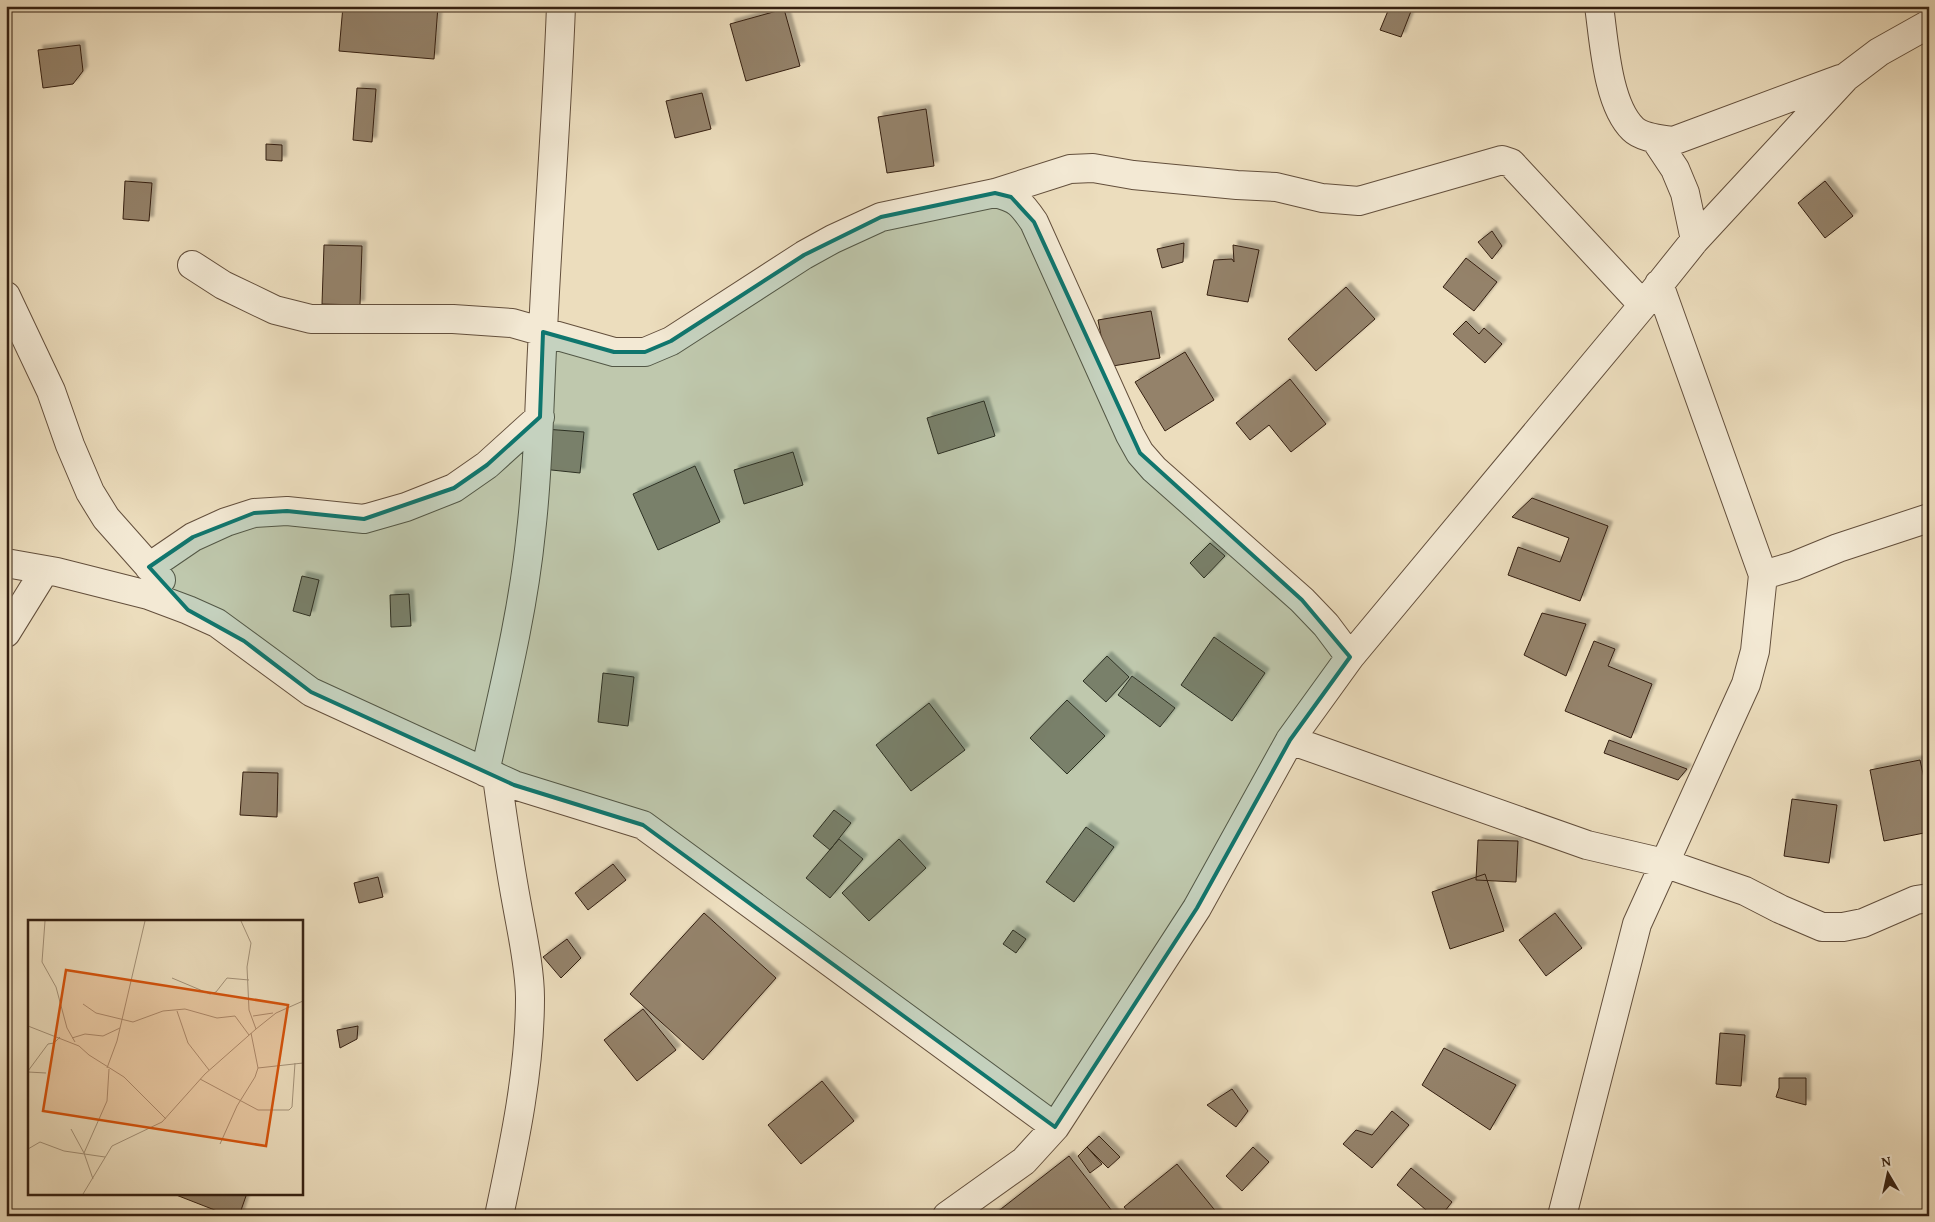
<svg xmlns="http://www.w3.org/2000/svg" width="1935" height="1222" font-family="'Gentium Book Plus',serif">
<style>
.building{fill:#94826a;stroke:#352011;filter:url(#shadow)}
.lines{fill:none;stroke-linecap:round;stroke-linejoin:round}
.minor-casing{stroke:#634f3c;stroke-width:30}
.minor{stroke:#f3e9d4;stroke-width:28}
.marked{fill:#0f766e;fill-opacity:0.2;stroke:#0f766e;stroke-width:4;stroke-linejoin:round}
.inset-road{fill:none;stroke:#a39178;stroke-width:1}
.view{fill:#d6530c;fill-opacity:0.15;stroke:#d6530c;stroke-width:2.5}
.inset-edge{fill:none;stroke:#352011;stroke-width:2.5}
</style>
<defs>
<filter id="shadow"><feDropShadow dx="4.5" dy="-4.5" stdDeviation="1" flood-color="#0004"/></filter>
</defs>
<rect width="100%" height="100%" fill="#ecddbd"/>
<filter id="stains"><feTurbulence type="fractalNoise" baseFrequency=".004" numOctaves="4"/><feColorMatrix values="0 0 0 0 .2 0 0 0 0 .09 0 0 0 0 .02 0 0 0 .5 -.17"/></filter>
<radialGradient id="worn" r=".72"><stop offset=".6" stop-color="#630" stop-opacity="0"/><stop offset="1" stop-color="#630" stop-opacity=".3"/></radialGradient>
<path class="building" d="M343,6H438L434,59L339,51Z
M1390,6H1413L1401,37L1380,30Z
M784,9L800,66L746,81L730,24Z
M80,45L83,71L73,84L43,88L38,50Z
M357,88L376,89L372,142L353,140Z
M702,93L711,129L675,138L666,101Z
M926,109L934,166L887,173L878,117Z
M266,144L282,145V161L266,160Z
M125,181L152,183L149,221L123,219Z
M1825,181L1853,216L1825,238L1798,203Z
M1492,231L1502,246L1492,259L1478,242Z
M1184,243L1183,262L1162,268L1157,249Z
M324,245L362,246L360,305L322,304Z
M1233,245L1259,250L1248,302L1207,295L1214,260L1232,259L1234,262Z
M1466,258L1497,282L1474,311L1443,287Z
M1346,287L1375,319L1316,371L1288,339Z
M1151,311L1160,358L1107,367L1098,320Z
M1466,321L1479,334L1484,328L1502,344L1485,363L1453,334Z
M1185,352L1214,400L1165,431L1135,382Z
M1290,379L1326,424L1291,452L1269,425L1250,440L1236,423Z
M984,401L995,436L938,454L927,418Z
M545,429L584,432L580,473L542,469Z
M793,452L803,485L744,504L734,470Z
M695,466L720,522L658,550L633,494Z
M1532,498L1608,526L1580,601L1508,575L1518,547L1560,562L1569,538L1512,517Z
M1210,543L1225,556L1204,578L1190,563Z
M302,576L319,580L310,616L293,611Z
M409,594L411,626L391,627L390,595Z
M1542,613L1586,624L1566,676L1524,655Z
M1214,637L1265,673L1232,721L1181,685Z
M1594,641L1615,649L1608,666L1652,684L1631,738L1565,711Z
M1107,656L1129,677L1106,702L1083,681Z
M603,673L634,677L628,726L598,722Z
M1132,676L1175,708L1160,727L1118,695Z
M1067,700L1105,736L1067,774L1030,738Z
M929,703L965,750L911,791L876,745Z
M1609,740L1687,769L1678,780L1604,753Z
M1920,760L1929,801V832L1884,841L1870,770Z
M243,772L278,773L277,817L240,815Z
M1792,799L1837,805L1829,863L1784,856Z
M834,810L851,823L830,850L813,836Z
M1086,827L1114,847L1074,902L1046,882Z
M839,839L863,859L830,898L806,878Z
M899,839L926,868L869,921L842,893Z
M1478,840L1518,841L1516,882L1476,880Z
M613,864L626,880L588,910L575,893Z
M1485,874L1504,931L1450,949L1432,892Z
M378,877L383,897L359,903L354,883Z
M704,913L776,978L703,1060L630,994Z
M1555,913L1582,948L1546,976L1519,940Z
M1013,930L1026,939L1016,953L1003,944Z
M567,939L581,958L561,978L543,957Z
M643,1009L676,1050L637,1081L604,1040Z
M358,1026L357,1039L340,1048L337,1030Z
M1720,1033L1745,1035L1741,1086L1716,1084Z
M1444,1048L1516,1085L1490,1130L1422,1085Z
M1779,1078H1806V1105L1776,1097L1779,1088Z
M822,1081L854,1121L801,1164L768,1125Z
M1232,1089L1248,1111L1236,1127L1207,1105Z
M1392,1111L1409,1125L1372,1168L1343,1144L1356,1130L1372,1135Z
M1099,1136L1120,1157L1108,1168L1087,1147Z
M1087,1147L1102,1164L1090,1173L1078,1156Z
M1253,1147L1269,1162L1242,1191L1226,1176Z
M1069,1156L1116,1216H992Z
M1177,1164L1218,1214L1216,1216H1132L1124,1207Z
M1411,1168L1452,1202L1441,1216H1433L1397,1185Z
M171,1193H247L239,1216H230Z"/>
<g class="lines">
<g class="minor-casing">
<path id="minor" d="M1599,6C1604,40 1607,104 1633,129C1642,138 1661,139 1673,141L1840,79
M1655,139L1675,169L1685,193L1695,240
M995,193C1018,199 1021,203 1034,222L1130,435L1140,453L1154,469L1302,600L1326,625L1350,657
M192,265L223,285L275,310L311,319H453L512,323L614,352H645L671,341L804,255L833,239L881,217L995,193L1070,169L1093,168L1133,175L1237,185L1276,187L1322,198L1359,201L1502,160L1511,163L1643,305
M6,296L51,391L70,445L90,492L106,518L161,580
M6,563L57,572L148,595L188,610L217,623L311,692L514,785L643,825L1055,1127
M149,567L193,537L226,522L254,513L287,511L364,519L406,507L454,488L487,465L540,417
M1763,575L1794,566L1838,548L1929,518
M6,633L45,570
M1290,740L1587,845L1664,863L1745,891L1780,909L1822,927H1843L1863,923L1916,900L1929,898
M485,772C503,692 523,613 531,532C539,465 539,398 543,331C548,223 557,115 561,6
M497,777C503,820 509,862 517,905C522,933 530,969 530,998C530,1071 514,1145 499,1216
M947,1216L1024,1161L1055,1127L1197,908L1290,740L1350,657L1643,305L1695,240L1846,77L1879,52L1929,24
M1562,1216L1637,924L1746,684L1755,651L1763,575L1659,284"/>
</g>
<use href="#minor" class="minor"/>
</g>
<path class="marked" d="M995,193L1011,197L1034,222L1140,453L1302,600L1350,657L1290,740L1197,908L1055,1127L643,825L514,785L311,692L244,641L188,610L149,567L193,537L254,513L287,511L364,519L454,488L487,465L540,417L543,332L614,352H645L671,341L804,255L881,217Z"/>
<g transform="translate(28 920)">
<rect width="275" height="275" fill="#ecddbd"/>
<path class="inset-road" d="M17,1L14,42L28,67L39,108L47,122M213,1L223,23L219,47L221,90L228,109M144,58L182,74L188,72L199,58L221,60M55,84L68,93L105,102L135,91L157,89L189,98L207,96L221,115M149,91L160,123L181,150M225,96L245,93M0,106L51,126L61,135L96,157L138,199M44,118L57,114L75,116L92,108M79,148L89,121L117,1M230,148L275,143M0,151L20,124L26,123L32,117M0,152L18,153M172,159L230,190H261L264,187L267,143M43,209L56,233M192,224L209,186L227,157L230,148L223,113M0,229L12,222L36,231L77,237M65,259L56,233L79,181L81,149M55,274L84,226L134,202L177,154L228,109L248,93L275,81"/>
<path class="view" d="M38,50L260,85L238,226L15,191Z"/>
<rect width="275" height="275" class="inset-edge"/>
</g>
<rect width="1935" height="1222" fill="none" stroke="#ecddbd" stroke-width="25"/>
<rect x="8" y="8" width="1920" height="1207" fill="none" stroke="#352011" stroke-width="2.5"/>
<rect x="12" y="12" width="1910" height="1197" fill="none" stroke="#352011"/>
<g transform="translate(1888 1174) rotate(351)" stroke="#f3e9d4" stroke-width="4" paint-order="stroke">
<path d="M0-4L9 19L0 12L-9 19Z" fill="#352011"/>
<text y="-8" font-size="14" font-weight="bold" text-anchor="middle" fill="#352011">N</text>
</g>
<rect width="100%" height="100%" filter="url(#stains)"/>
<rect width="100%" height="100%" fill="url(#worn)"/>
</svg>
